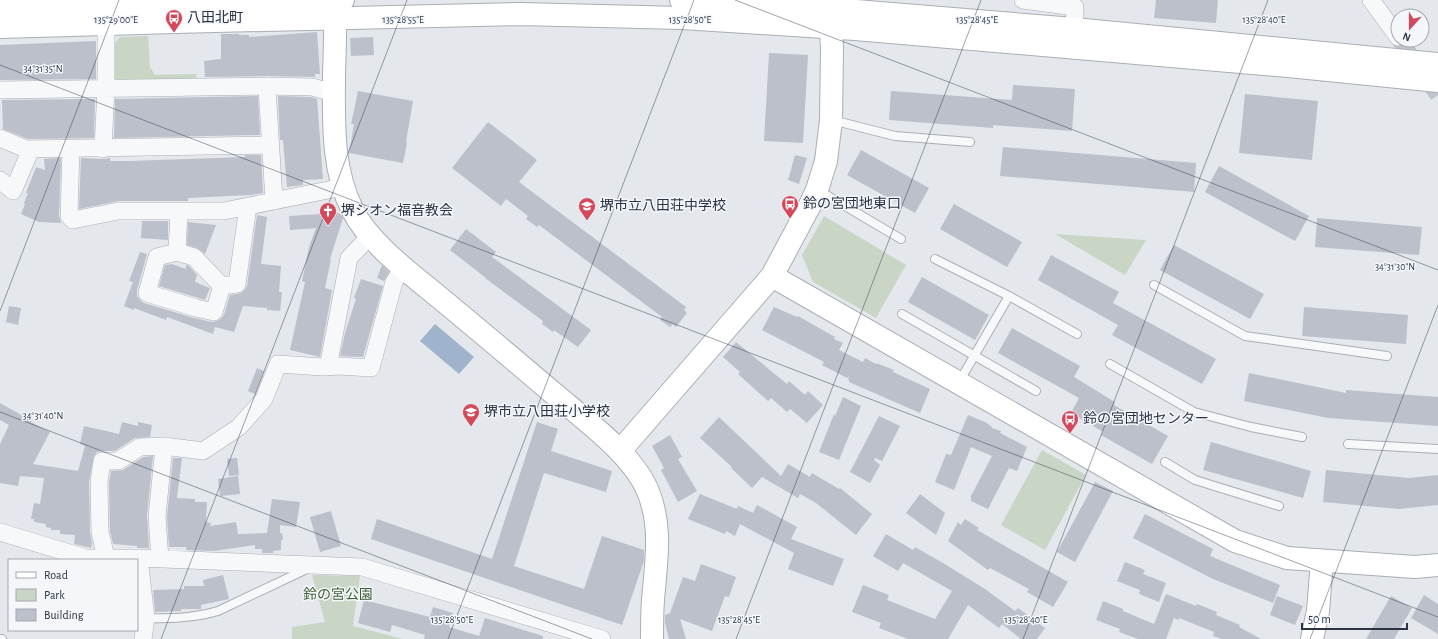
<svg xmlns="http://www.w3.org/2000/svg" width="1438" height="639" font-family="'Alegreya Sans','Noto Sans JP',sans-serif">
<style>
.green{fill:#c9d6c5}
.water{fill:#9fb4cc}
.building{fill:#bbc0ca}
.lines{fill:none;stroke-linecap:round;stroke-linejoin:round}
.street-tunnel{stroke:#bfc3cb;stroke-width:17;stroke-dasharray:17 8;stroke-linecap:butt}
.lane-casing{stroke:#a9aeb7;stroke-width:10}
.street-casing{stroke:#a9aeb7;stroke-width:18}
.secondary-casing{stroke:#a9aeb7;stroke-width:24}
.lane{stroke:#f7f8fa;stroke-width:8}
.street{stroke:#f7f8fa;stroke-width:17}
.secondary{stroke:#fff;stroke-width:22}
.ticks{fill:none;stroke:#2b3445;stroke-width:1;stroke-opacity:0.45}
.labels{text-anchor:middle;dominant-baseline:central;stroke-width:3;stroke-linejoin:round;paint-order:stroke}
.poi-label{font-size:14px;fill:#2b3445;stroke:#f4f6f9;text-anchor:start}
.park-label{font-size:14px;fill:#3f6138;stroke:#f4f6f9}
.ticks-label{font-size:10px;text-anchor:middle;fill:#2b3445;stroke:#f4f6f9;stroke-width:3;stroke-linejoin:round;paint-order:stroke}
</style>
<rect width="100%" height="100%" fill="#e4e7ec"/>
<path class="green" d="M148,36L150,67L155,75L196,74L197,84L113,80V45L120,37Z
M824,216L906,265L876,318L813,282L802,255Z
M1055,234L1146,240L1125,275Z
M1042,450L1086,475L1045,550L1001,525Z
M312,575L360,576L353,626L403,639H292V627L325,622Z"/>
<path class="water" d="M435,324L474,357L459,374L420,341Z"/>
<path class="building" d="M1156,0H1218L1216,23L1154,18Z
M317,32L320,74H315V77L267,76L205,77L204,61L221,59V34H239V35H249V37Z
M373,37L374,55L351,56L350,38Z
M96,41V79L0,80V45Z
M769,53L808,55L803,143L764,141Z
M1013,85L1075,89L1072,131L993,125V128L889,120L891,91L1012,100Z
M358,91L413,101L406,142L407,143L403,163L349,153L354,124H351Z
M1245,94L1318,101L1312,160L1239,153Z
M258,96L260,135L114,138L115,99Z
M278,96L311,97L317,99L323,179L303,180V185L287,187L283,140H280Z
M95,99L94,138L28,139L3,129L2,100Z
M488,122L537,160L519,182L686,307L684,310L687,313L676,327L673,324L670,327L660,320L662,317L539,225L537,227L526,219L528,216L506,199L501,206L452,168Z
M1003,147L1196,163L1194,192L1000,176Z
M861,150L929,188L915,213L847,175Z
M245,155H261L263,193L250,195L188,198V201H118L79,209L81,158L103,159L110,158V161H130L245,157Z
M795,155L807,158L799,184L788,180Z
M61,158L59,216L61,223L39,222L21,214L25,204L24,203L28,193H26L36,167L45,170L44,159Z
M1219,166L1309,216L1295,241L1205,192Z
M954,204L1022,242L1007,267L940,229Z
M323,208L341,214L343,218L330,259H331L325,288L332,290L320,357L290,350L305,282L302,281L309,247L316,228L290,230L289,216L320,214Z
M257,215L267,217L261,264L281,266L279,292H282L280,311L267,310V308L243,306L234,332L215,327L213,334L167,317L166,320L134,308V310L124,306L133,282L129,281L140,252L147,254L137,290V296L140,300L144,303L194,318L212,322L217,321L221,319L224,315L230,295L238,294L244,291L247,286Z
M1317,218L1422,227L1419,255L1315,247Z
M142,221H168V240L141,238Z
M188,222L216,225L205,254L197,248L187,245Z
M466,229L496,252L492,257L591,330L578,347L554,330L553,332L542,324L543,321L485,278H486L450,250Z
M1174,245L1264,294L1250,319L1160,270Z
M1051,255L1119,292L1113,303L1216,359L1202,384L1112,335L1118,325L1038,280Z
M172,264L186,269V265L189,266L197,275L195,282L210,288L205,300L159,286L165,265Z
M382,265L389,272L384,281L377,278Z
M922,277L989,315L975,340L908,302Z
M361,279L383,286L363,357L340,356L345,333L356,299L354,298Z
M9,306L21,308L18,325L6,322Z
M774,307L797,317L798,316L835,337L834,339L843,343L839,350L863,362L865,358L876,364V363L894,370L893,372L930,389L920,413L849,382V380L848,379L849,376L847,378L822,365L824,362L762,330Z
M1304,307L1408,315L1406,344L1302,336Z
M1012,328L1080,366L1074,377L1115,402L1114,405L1168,436L1152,464L1101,435L1103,432L1071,413L1079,398L998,353Z
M736,342L787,384L789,381L805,395L808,391L823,405L807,423L790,409L787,412L771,398L768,401L738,374L740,372L723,357Z
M257,368L264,371L255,394L248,391Z
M1249,373L1346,393V390L1438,397V426L1328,418L1244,401Z
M843,397L861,406L839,460L819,452L834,414L835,416Z
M0,403L32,421L31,422L50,432L33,464L78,471L85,446L80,444L84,426L119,434L122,422L138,426V422L152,425L150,437L135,438L115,451H102L97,452L94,456L89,482L90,532L92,543L91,548L74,544L75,535L60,534V530H51V528L46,527V524L34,522V519H31L34,503L40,504L44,478L20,476L18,486L0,483V444L9,425L0,420Z
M968,415L985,422L992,427V428L1001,431L1000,433L1027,447L1017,471L1009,468L988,509L971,501V496L992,456L971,447L954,490L935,482L946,454L951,455Z
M879,416L900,426L882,461L875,458L874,460L880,465L870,483L850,472Z
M719,417L781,476L788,464L810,477L812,473L839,489L840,488L872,514L856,535L816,503L800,494L798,498L762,477L752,488L731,468L732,467L700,438Z
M537,422L558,429L551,451L612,471L606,492L544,473L514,566L584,589L602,536L644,550V561L622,625L371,539L377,519L492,559Z
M670,435L682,457L678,459L697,491L678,502L661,470L664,468L652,446Z
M1211,442L1311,471L1303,498L1203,470Z
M153,456L147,516L149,548H137V546L113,544L110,531L109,483L111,471L123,470L143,457Z
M173,458H182L177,498L195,499V502H207L206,522L211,523L210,526L236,522L238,534L267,533L272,499L300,502L296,527L280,525V533H282L283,540H281V550L273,551V553H262V549H255V545L214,551L186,550V547H169L167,517Z
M237,458L239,475L229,476L227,459Z
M1326,470L1409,478L1438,475V505L1399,509L1323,502Z
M238,476L240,494L220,496L218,479Z
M1095,482L1113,491L1075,562L1057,552Z
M700,494L737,509L738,506L753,513L757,505L797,527L791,539L844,559L833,586L788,569L794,553L740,524L735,536L726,531L725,534L688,519Z
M920,494L945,513L936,535L906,513Z
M331,511L341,546L320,552L310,517Z
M1145,514L1213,549L1210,556L1280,585L1273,603L1213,579L1133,538Z
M965,519L979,528L977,530L1068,582L1053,607L1027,592L1029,589L990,568L988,570L948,541L958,522L961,525Z
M886,534L913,550L915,547L943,563L985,589L1015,611L1018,608L1045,628L1037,639H1021L1002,624L999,628L968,605L948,639H908L879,628L881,623L852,612L863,585L889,595L887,600L935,619L952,591L903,563L898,571L873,556Z
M1125,562L1145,570L1143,574L1166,583L1159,602L1139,594L1140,590L1117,581Z
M701,564L736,577L729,597L725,596L712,631L680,619L686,639H669L665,623V615L670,613L683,577L695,581Z
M223,575L229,599L201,605V609H181V611L155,612L153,590L184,589V586H204L203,580Z
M1166,594L1196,606L1197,604L1217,612L1216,615L1240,625L1239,627L1261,639H1222L1213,636L1214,632L1179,618V620L1174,618L1166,639H1138L1119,632L1120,629L1096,620L1103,601L1123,609V611L1154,624Z
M1424,595L1438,604V634L1411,618Z
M1277,596L1303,606L1295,625L1270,615Z
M1391,596L1412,608L1394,639H1366Z
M364,600L430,617L433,607L453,613L449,627L479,636L485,618L543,636V639H424L425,635L392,625L390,632L358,623Z"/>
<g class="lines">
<path class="street-tunnel" d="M1400,40L1438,95"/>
<g class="lane-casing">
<path id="lane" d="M832,120L895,136L970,142
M818,190L901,239
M935,259L1009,296L1077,334
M1154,285L1245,336L1387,356
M902,314L1036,391
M1110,364L1194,412L1251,427L1302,437
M959,382L1009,296
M1348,444L1438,449
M1165,462L1195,480L1279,506
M146,618C170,619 195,618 218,611L309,568
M0,639H2"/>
</g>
<g class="street-casing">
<path id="street" d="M1023,0L1075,7L1074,29
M1371,0L1398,37
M267,86L274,201
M0,90L267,86L312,87L334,93
M0,138L26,149L270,145
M71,149L69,216L73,220L118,211H224L343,187
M103,149L106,88V24
M0,180L13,191L31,149
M177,252L157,257L147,293L196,308L214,312L222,286L194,257L177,252L179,211
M222,286L237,284L248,206
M328,367L349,258L370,236
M0,532L86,558H139L362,567L602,639
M106,558L100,532L99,482L102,461H118L140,447L164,446
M139,558L146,618L143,639
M160,559L157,517L164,446L203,451L239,427L264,399L278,364L323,367L340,366L371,368L394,282L403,267"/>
</g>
<g class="secondary-casing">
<path id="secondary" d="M336,0C335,25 335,49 334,74C334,119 331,169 353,211C370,244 411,274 440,298C480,331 519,364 559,398C588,422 632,455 647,489C663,525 656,563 653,600C652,613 652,626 652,639
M681,0L856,11L1074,29L1438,64
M0,10L150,4L343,0
M0,27L175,22L520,14L682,18L855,29L1288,66L1438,81
M772,276L1235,541L1287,558L1415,567L1438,565
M620,451L772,276L810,205L817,190L826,161L831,120L832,48L830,14
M1312,639L1318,611L1322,561"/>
</g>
<use href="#lane" class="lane"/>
<use href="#street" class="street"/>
<use href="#secondary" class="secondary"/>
</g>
<path class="ticks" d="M735,0L1438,270M0,65L1438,617M0,311L119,0M0,412L592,639M161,639L407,0M448,639L694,0M736,639L981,0M1023,639L1268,0M1310,639L1438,305"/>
<defs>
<g id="bus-pin" transform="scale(0.9)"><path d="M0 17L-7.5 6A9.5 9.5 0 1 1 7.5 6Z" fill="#d1495b" stroke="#f4f6f9"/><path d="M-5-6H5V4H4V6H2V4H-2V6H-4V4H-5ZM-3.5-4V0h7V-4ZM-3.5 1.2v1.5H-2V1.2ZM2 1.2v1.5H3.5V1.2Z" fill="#fff"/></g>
<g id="school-pin" transform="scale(0.9)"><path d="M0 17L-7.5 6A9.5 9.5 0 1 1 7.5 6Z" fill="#d1495b" stroke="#f4f6f9"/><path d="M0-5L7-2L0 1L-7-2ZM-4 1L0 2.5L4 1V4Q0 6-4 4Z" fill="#fff"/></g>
<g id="church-pin" transform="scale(0.9)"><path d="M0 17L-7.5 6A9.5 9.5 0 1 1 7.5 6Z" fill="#d1495b" stroke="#f4f6f9"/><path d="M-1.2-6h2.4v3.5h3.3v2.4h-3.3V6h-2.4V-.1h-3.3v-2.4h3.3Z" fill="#fff"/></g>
</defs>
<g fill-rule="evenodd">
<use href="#bus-pin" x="174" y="18"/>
<use href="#bus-pin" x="790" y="204"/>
<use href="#school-pin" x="587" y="206"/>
<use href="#church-pin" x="328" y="211"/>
<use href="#school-pin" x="471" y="412"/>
<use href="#bus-pin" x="1070" y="419"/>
</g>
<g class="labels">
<g class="poi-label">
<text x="187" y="18">八田北町</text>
<text x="803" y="204">鈴の宮団地東口</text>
<text x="600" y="206">堺市立八田荘中学校</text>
<text x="341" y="211">堺シオン福音教会</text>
<text x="484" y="412">堺市立八田荘小学校</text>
<text x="1083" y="419">鈴の宮団地センター</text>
</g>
<g class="park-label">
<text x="338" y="595">鈴の宮公園</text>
</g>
</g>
<g class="ticks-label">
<text x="403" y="23">135°28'55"E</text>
<text x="690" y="23">135°28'50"E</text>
<text x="977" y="23">135°28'45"E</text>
<text x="1264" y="23">135°28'40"E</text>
<text x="116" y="23">135°29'00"E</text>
<text x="43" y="72">34°31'35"N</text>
<text x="1395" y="270">34°31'30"N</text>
<text x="43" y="419">34°31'40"N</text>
<text x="452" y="623">135°28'50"E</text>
<text x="739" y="623">135°28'45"E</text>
<text x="1026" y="623">135°28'40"E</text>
</g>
<rect x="8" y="559" width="130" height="72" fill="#f4f6f9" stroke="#a4a8b1"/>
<rect x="16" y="572" width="20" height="6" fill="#ffffff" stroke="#a4a8b1"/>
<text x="44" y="579" font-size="12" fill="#2b3445">Road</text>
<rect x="16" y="589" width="20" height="12" fill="#c9d6c5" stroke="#a4a8b1"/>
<text x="44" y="599" font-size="12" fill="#2b3445">Park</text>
<rect x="16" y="609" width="20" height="12" fill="#bbc0ca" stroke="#a4a8b1"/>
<text x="44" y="619" font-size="12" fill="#2b3445">Building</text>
<g transform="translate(1410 28) rotate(201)"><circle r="19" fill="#f4f6f9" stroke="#a4a8b1"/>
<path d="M0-3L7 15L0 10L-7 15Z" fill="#d1495b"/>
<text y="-6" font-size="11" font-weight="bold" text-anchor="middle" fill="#2b3445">N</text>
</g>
<path d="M1302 623v6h105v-6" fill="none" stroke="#2b3445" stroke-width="2"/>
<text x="1308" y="623" font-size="12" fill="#2b3445" stroke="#f4f6f9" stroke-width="3" paint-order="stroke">50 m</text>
</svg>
